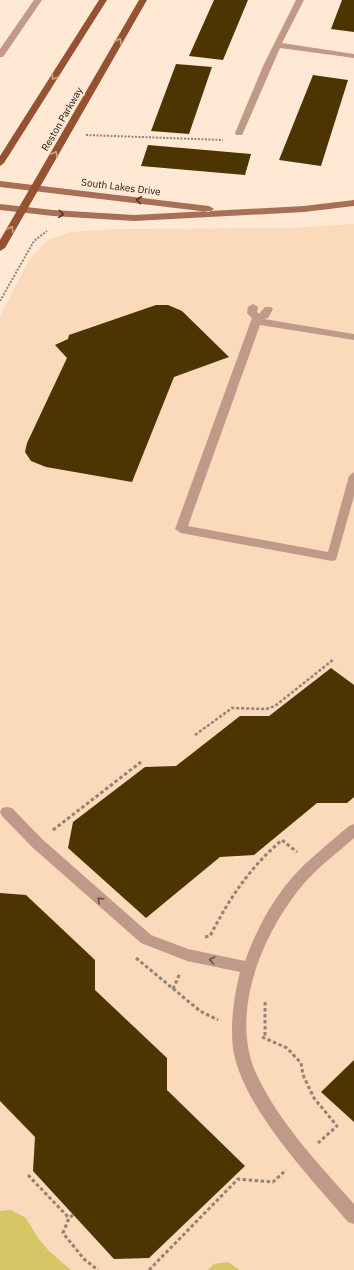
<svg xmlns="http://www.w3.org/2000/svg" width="354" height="1270" font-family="'IBM Plex Sans',sans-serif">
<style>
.built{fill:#fbd9bb}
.water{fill:#d5c666}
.building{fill:#4c3501}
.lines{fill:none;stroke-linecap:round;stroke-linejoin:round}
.path-far2{stroke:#938374;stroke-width:2;stroke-dasharray:2 1.5;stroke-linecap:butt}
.path-far1{stroke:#938374;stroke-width:2.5;stroke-dasharray:3 2;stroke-linecap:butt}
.path{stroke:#938374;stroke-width:3;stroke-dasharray:3.5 2.5;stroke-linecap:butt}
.lane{fill:#c09988;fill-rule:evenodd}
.secondary{fill:#a86f57;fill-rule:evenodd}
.primary{fill:#955132;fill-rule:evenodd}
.oneway{stroke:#cfa48b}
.oneway2{stroke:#503628}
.oneway3{stroke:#695245}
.labels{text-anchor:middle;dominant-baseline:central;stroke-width:4;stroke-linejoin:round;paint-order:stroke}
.far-street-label{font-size:10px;fill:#21170e;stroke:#ffe8d4}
</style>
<rect width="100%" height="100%" fill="#ffe8d4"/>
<path class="built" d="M354,224V1270H0V316L28,262L47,240L72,232L114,229L291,228Z"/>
<path class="water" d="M11,1210L26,1218L38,1238L49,1251L71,1270H0V1211Z
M228,1262L240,1270H208L214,1264Z"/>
<path class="building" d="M214,0H248L223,60L189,56Z
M342,0H354V32L331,29Z
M176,64L212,67L189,134L151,131Z
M313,75L348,80L321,166L279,160Z
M148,145L251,154L245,175L141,166Z
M156,305H168L182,311L229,357L174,377L132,482L46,467L31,461L25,452L27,443L67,358L55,345L68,339L69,335Z
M331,668L354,685V797L347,803H317L254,855L220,857L146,918L68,848L73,822L145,767L176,766L240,716H269Z
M0,893L26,895L95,960V990L167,1058V1090L245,1166L149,1258L114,1259L33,1171L35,1137L0,1101Z
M354,1060V1122L321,1092Z"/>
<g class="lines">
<path class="path-far2" d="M86,135L223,140
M0,301L34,241L47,231"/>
<path class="path-far1" d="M195,735L232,708L266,709L275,706L334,659"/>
<path class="path" d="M53,830L141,762
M205,937L210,936C229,899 250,867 282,840L297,852
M136,958L200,1011L218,1020
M173,989L180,973
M265,1002V1038
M262,1037L287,1048L301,1063L303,1075L314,1098L337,1126L318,1143
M28,1175L69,1218
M73,1215L69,1218L63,1233L84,1259L98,1270
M149,1270L238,1179L273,1182L286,1170"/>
<path class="lane" d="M34,0H42L3,57H0V49Z
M296,0H304L282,43L354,54V58L280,48L243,133L242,135H236L235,133L264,64Z
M253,304L258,307L257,312L259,314L265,307H271L273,309L268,318L264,319L354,334V340L260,325L188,526L328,552L349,476L354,472V496L336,560L332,561L181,533L175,529L252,318L247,313L248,307Z
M7,807L12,808L42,839L151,935L188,949L245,961C258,925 277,891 305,864C319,851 334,839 349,826L354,824V838C338,852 321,865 306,881C265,928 228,1011 256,1073C279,1123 318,1163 354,1204V1224L348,1222C311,1178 241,1106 233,1048C230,1022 234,997 240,972L187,961L141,943L32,847L2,816L0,812L2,808Z"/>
<path class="secondary" d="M0,181L209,206L214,209L209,212L0,187Z
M354,200V206L304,212L134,221L53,216L0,210V204L53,210L134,215L304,206Z"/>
<path class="primary" d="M99,0H107L4,163L0,166V156Z
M139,0H147L5,248L0,251V240Z"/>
</g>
<defs><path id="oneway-chevron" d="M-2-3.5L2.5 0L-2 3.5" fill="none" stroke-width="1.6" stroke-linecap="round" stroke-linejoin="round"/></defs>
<g class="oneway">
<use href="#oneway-chevron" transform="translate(119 41) rotate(-60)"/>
<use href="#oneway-chevron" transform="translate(54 77) rotate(122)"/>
<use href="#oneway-chevron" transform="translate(55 154) rotate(-60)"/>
<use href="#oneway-chevron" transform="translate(11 229) rotate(-59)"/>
</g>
<g class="oneway2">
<use href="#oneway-chevron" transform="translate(139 200) rotate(-173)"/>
<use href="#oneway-chevron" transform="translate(61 214) rotate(5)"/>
</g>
<g class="oneway3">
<use href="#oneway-chevron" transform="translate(100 900) rotate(-138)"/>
<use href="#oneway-chevron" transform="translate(212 960) rotate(-169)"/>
</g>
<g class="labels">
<g class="far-street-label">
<text transform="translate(62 119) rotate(-60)">Reston Parkway</text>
<text transform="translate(121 187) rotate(7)">South Lakes Drive</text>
</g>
</g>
</svg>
